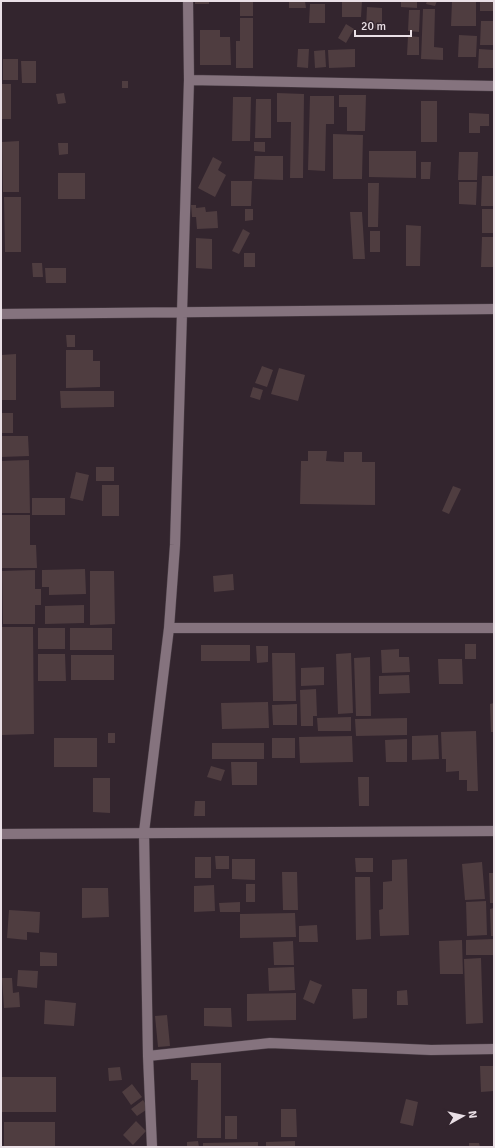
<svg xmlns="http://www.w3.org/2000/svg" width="495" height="1148" font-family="Signika,sans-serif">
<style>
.building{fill:#4f3d40}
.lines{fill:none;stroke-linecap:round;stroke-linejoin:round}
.minor-casing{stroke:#4c4048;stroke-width:11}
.minor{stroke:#85737e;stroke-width:10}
</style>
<rect width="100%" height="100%" fill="#33252e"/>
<path class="building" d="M195,1H209V4H195Z
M240,1H253V16H240Z
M289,1H305L306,8H289Z
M342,1H362L361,17H342Z
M401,1H417V8L401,7Z
M427,1H437L435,6L426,4Z
M452,1H476V26H451Z
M480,1H494V11H480Z
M310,4H325V23H309Z
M367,7L382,8V29L366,28Z
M423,9H435L434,47L443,48V60L421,59Z
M409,10H420L419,32L408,31Z
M240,18H253V68H236V41H240Z
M481,21H494V45H480Z
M346,24L354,29L346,43L338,38Z
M200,30H220V37H230L231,65H200Z
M459,35L477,36L476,57H458Z
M408,36L419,37V55H407Z
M298,49H309L308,68L297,67Z
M355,49V67L329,68L328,50Z
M479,49L494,50V68H478Z
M325,50L326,67L315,68L314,51Z
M3,59H18V80H3Z
M21,61H36V83H22Z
M122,81H128V88H122Z
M1,84H11V119H1Z
M64,93L66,103L58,104L56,94Z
M277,93L304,94L303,178H290L291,122H277Z
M339,95H366L365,131H347V107H339Z
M310,96H334V124H326L325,171L308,170Z
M233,97H251L250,141H232Z
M256,99H271V138H255Z
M421,101H437V142H421Z
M469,113L489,114V126H480V133H469Z
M333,134L363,135L362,179H333Z
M19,141V192H3L2,142Z
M254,142H265V152L254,151Z
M58,143H68V154L59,155Z
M369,151H416V178L369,177Z
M459,152H478L477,180H458Z
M255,156H283V180L254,179Z
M213,157L222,162L218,170L226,175L215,197L198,188Z
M421,162H431L430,179H421Z
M58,173H85V199H58Z
M482,176H493V206H481Z
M231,181H252L251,206H231Z
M459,182H477L476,205L459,204Z
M368,183H379L378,227H368Z
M4,197H21V252H5Z
M191,205H196V208L205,207L206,212L217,211L218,228L197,229L196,217H192Z
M245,209H253V220L245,221Z
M482,209H494V233H482Z
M350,212H362L365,259H353Z
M406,225L421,226L420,266H406Z
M243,229L250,233L239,254L232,251Z
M370,231H380V252H370Z
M482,237H494V267H481Z
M196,238L212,239V269L196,268Z
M244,253H255V267H244Z
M32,263H42L43,277H33Z
M45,268H66V283H46Z
M66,335H75V347H67Z
M66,350H93V361H100V387L66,388Z
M16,354V400H1V355Z
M262,366L273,370L267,387L255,383Z
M279,368L305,375L298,401L271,394Z
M253,387L263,390L260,400L250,397Z
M60,391H114V407L61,408Z
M1,413H13V433H1Z
M1,436H28L29,456L1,457Z
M308,451H327L326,461L344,462V452H362V462H375V505L300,504L301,461H308Z
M29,460L30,513H1V461Z
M96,467H114V481H96Z
M76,472L89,475L83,501L70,498Z
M102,485H119V516H102Z
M453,486L461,489L449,514L442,511Z
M32,498H65V515H32Z
M1,515H30V545H36L37,568H2Z
M85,569L86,594L49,595V587H42V570Z
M35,570V589H41V605H35V624H3L2,571Z
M90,571H114L115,624L90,625Z
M233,574L234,590L214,592L213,576Z
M84,605V623L45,624V606Z
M1,627H33L34,734L2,735Z
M38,628H65V649H38Z
M70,628H112V650H70Z
M465,644H476V659H465Z
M201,645H250V661H201Z
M256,646H268V662L257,663Z
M399,649V657H409L410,672L382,673L381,650Z
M272,653H295L296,701H273Z
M351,653L353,713L338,714L336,654Z
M38,654H65L66,681H38Z
M71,655H114V680H71Z
M370,657L371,716H356L354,658Z
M438,659H462L463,684H439Z
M324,667V685L301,686V668Z
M409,675L410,693L379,694V676Z
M316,689L317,716H313V726H301L300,690Z
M268,702L269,728L222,729L221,703Z
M494,703V732H491L490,704Z
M297,704V725H273L272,705Z
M351,717V731H318L317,718Z
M407,718V735L356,736L355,719Z
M476,731L478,791H467V780H459V771L446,772V759H442L441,732Z
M108,733H115V743H108Z
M438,735L439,759L412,760V736Z
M352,736L353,762L300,763L299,737Z
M54,738H97V767H54Z
M272,738H295V758H272Z
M407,739V762H386L385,740Z
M212,743H264V759H212Z
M231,762H257V785H232Z
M211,766L225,770L221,781L207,777Z
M358,777H369V806H359Z
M93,778H110V813L93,812Z
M195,801H205V816H194Z
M215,856H229V869H216Z
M195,857H211V878H195Z
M355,858H373V872H356Z
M232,859H255V880L232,879Z
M407,859L409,935L380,936L379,910L383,909V882L392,881V860Z
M482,862L485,899L465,900L462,864Z
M282,872H297L298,910H283Z
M489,873H494V903H490Z
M355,877H370L371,939L356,940Z
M246,884H255V902H246Z
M214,885L215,911L194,912V886Z
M82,888H108L109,917L82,918Z
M486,901L487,935L467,936L466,902Z
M240,902V912H220L219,903Z
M494,908V936H491L490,909Z
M9,910L40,912L39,933L27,932V940L7,938Z
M295,913L296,937L240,938V914Z
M317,925L318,942H299V926Z
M494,939V955H466V940Z
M462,940L463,974H440L439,941Z
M293,941L294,965H274L273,942Z
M40,952L57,953V966H40Z
M481,958L483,1023L466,1024L464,959Z
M294,967L295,990L269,991L268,968Z
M18,970L38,971L37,988L17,986Z
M2,978H12L13,993L19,992L20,1007L4,1008Z
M310,980L322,985L314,1004L303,999Z
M352,989H367V1018L353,1019Z
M407,990L408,1005H397V991Z
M296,993V1020L247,1021V994Z
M45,1000L76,1003L74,1026L44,1024Z
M204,1008H231L232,1027L204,1026Z
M167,1015L170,1046L158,1047L155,1016Z
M191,1063H221V1138H197L198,1080H191Z
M480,1066H494V1091L481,1092Z
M120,1067L122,1080L109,1081L108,1068Z
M1,1077H56V1112H1Z
M132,1084L142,1097L131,1105L122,1092Z
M406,1099L418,1102L413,1126L400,1123Z
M143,1100L149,1108L137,1116L131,1109Z
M281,1109H296L297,1137H281Z
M225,1116H237V1139H225Z
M136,1121L146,1131L133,1145L123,1135Z
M4,1122H55V1147H4Z
M198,1141L199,1147H187V1142Z
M295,1141V1147H266V1142Z
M258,1142V1147H203V1143Z
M469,1143H479L480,1147H469Z"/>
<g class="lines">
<g class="minor-casing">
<path id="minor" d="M189,80L494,86
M1,314L494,309
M169,628H494
M1,834L494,831
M148,1056L270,1043L431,1050L494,1049
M152,1147L148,1056L144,832L169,628L175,545L189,80L188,1"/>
</g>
<use href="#minor" class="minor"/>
</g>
<rect width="495" height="1148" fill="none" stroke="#eae0e6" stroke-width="4"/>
<g transform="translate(463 1116) rotate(82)" stroke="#33252e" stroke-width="3" paint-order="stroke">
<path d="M0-3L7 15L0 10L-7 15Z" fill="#eae0e6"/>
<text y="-6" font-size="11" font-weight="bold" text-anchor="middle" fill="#eae0e6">N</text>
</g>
<path d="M355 30v6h56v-6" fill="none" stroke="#eae0e6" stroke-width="2"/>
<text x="361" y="30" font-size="12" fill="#eae0e6" stroke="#33252e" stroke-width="3" paint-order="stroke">20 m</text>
</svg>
